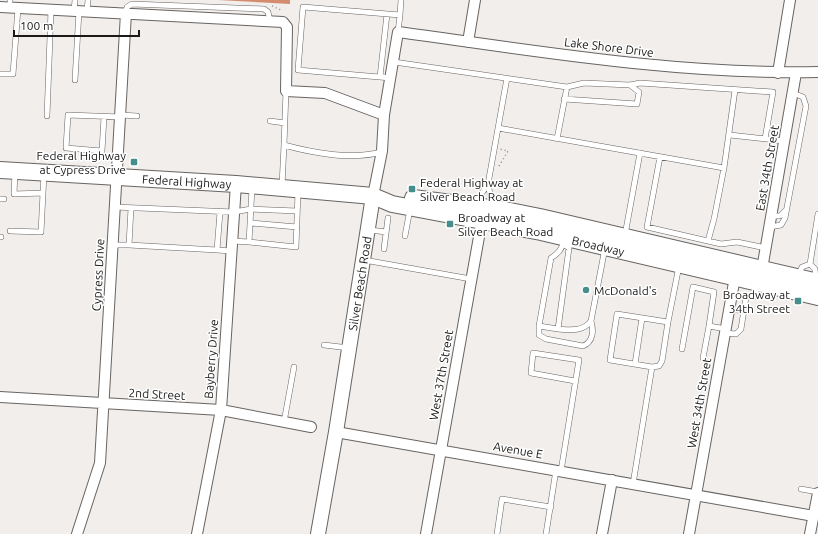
<svg xmlns="http://www.w3.org/2000/svg" width="818" height="534" font-family="Ubuntu,sans-serif">
<style>
.water{fill:#d58c6e}
.lines{fill:none;stroke-linecap:round;stroke-linejoin:round}
.lane-casing{stroke:#676462;stroke-width:6}
.street-casing{stroke:#676462;stroke-width:12}
.secondary-casing{stroke:#676462;stroke-width:16}
.primary-casing{stroke:#676462;stroke-width:18}
.path{stroke:#8b8988;stroke-width:1.5;stroke-dasharray:1 3;stroke-linecap:butt}
.lane{stroke:#fff;stroke-width:5}
.street{stroke:#fff;stroke-width:10}
.secondary{stroke:#fff;stroke-width:14}
.primary{stroke:#fff;stroke-width:16}
.poi-dot{fill:#468e8c;stroke:#fff;stroke-width:1.5}
.labels{text-anchor:middle;dominant-baseline:central;stroke-width:3;stroke-linejoin:round;paint-order:stroke}
.street-label{font-size:12px;fill:#1b1a19;stroke:#fff}
.poi-label{font-size:12px;fill:#1b1a19;stroke:#fff;text-anchor:start}
</style>
<rect width="100%" height="100%" fill="#f1eeec"/>
<path class="water" d="M218,0H290V4Z"/>
<g class="lines">
<g class="lane-casing">
<path id="lane" d="M10,1V0
M74,11L75,0
M87,12L88,0
M126,13L127,7L132,4L264,9L268,12L270,21
M398,32L400,15
M394,62L567,87L557,139
M0,74H13L18,8
M380,77L387,14
M391,78L298,70L303,7L400,15L401,0
M75,80L79,11
M567,87L584,83L630,85L640,83L773,92L765,139
M564,99L637,104L639,92L630,85
M121,115L137,116
M47,116L51,10
M104,117L102,151L66,148L68,115L121,117
M270,121L285,123
M498,128L724,168L714,219L708,241
M730,135L784,141
M284,145L286,91
M660,157L647,227L721,244L737,242L766,248
M724,168L735,90
M488,185L493,206
M282,186L284,145C313,153 353,160 381,152
M252,188L249,242L296,247L298,192
M43,193L44,174
M0,199H4
M475,203L488,184L507,78
M115,207L234,212L251,209L297,211
M131,208L129,245L217,250L220,212
M772,216H780L786,210
M250,223L297,227
M770,227L781,225L785,218L806,106L803,97L793,93
M370,230L386,232
M10,231L41,232L43,193L14,194L15,172
M625,235L640,153
M405,236L410,209
M0,237H1
M232,241L249,242
M563,244L569,248L558,329L539,326L551,258C559,253 562,249 564,240
M113,245H129
M384,249L388,218
M217,250L231,251
M364,260L471,279
M810,264L818,214
M798,276L802,267L810,264L815,269L816,279
M729,309L744,311
M668,322L679,266
M539,326V335L546,339L583,346C593,342 594,331 591,321
M558,329C570,330 583,332 591,321L605,248
M725,333L736,334L741,329L746,297L747,296L755,297L757,284
M324,345L349,348
M682,349L693,287L714,292L709,326L726,329
M703,358L709,326
M635,364L642,318
M284,422L294,367
M561,471L579,360L533,353L531,373L575,381
M633,484L652,367L610,360L617,314L668,322L662,361L659,366L652,367
M801,489L818,492
M497,534L502,499L551,507
M546,534L556,470"/>
</g>
<g class="street-casing">
<path id="street" d="M0,7L283,22L287,27L286,91L325,93L384,115
M468,42L475,0
M778,73L790,0
M373,196L382,151L384,115L398,32C538,51 677,75 818,72
M762,269L796,73
M0,397L221,410L311,427
M336,432L814,516
M77,534L100,463L126,13
M197,534L221,410L236,184
M426,534L482,220
M602,534L612,480
M689,534L735,277
M810,534L818,493"/>
</g>
<g class="secondary-casing">
<g id="secondary">
<path id="s1" d="M318,534L336,432L373,196"/>
</g>
</g>
<g class="primary-casing">
<g id="primary">
<path id="s2" d="M0,170L236,184L373,196L392,204L541,232L818,297"/>
<path d="M413,198L505,210L540,217L818,282"/>
</g>
</g>
<path class="path" d="M272,6L281,10
M499,166L508,151L500,149"/>
<use href="#lane" class="lane"/>
<use href="#street" class="street"/>
<use href="#secondary" class="secondary"/>
<use href="#primary" class="primary"/>
</g>
<g class="poi-dot">
<rect x="130" y="158" width="8" height="8" rx="2"/>
<rect x="408" y="185" width="8" height="8" rx="2"/>
<rect x="446" y="220" width="8" height="8" rx="2"/>
<circle cx="586" cy="290" r="4"/>
<rect x="794" y="297" width="8" height="8" rx="2"/>
</g>
<g class="labels">
<g class="street-label">
<text transform="translate(609 47) rotate(7)">Lake Shore Drive</text>
<text transform="translate(767 168) rotate(-80)">East 34th Street</text>
<text stroke="none"><textPath href="#s2" startOffset="187">Federal Highway</textPath></text>
<text stroke="none"><textPath href="#s2" startOffset="605">Broadway</textPath></text>
<text transform="translate(98 275) rotate(-87)">Cypress Drive</text>
<text stroke="none"><textPath href="#s1" startOffset="254">Silver Beach Road</textPath></text>
<text transform="translate(211 359) rotate(-86)">Bayberry Drive</text>
<text transform="translate(441 375) rotate(-80)">West 37th Street</text>
<text transform="translate(157 394) rotate(3)">2nd Street</text>
<text transform="translate(699 403) rotate(-80)">West 34th Street</text>
<text transform="translate(518 450) rotate(10)">Avenue E</text>
</g>
<g class="poi-label">
<text x="126" y="155" text-anchor="end">Federal Highway<tspan x="126" dy="14">at Cypress Drive</tspan></text>
<text x="420" y="182">Federal Highway at<tspan x="420" dy="14">Silver Beach Road</tspan></text>
<text x="458" y="217">Broadway at<tspan x="458" dy="14">Silver Beach Road</tspan></text>
<text x="594" y="290">McDonald's</text>
<text x="790" y="294" text-anchor="end">Broadway at<tspan x="790" dy="14">34th Street</tspan></text>
</g>
</g>
<path d="M14 30v6h125v-6" fill="none" stroke="#1b1a19" stroke-width="2"/>
<text x="20" y="30" font-size="12" fill="#1b1a19" stroke="#ffffff" stroke-width="3" paint-order="stroke">100 m</text>
</svg>
